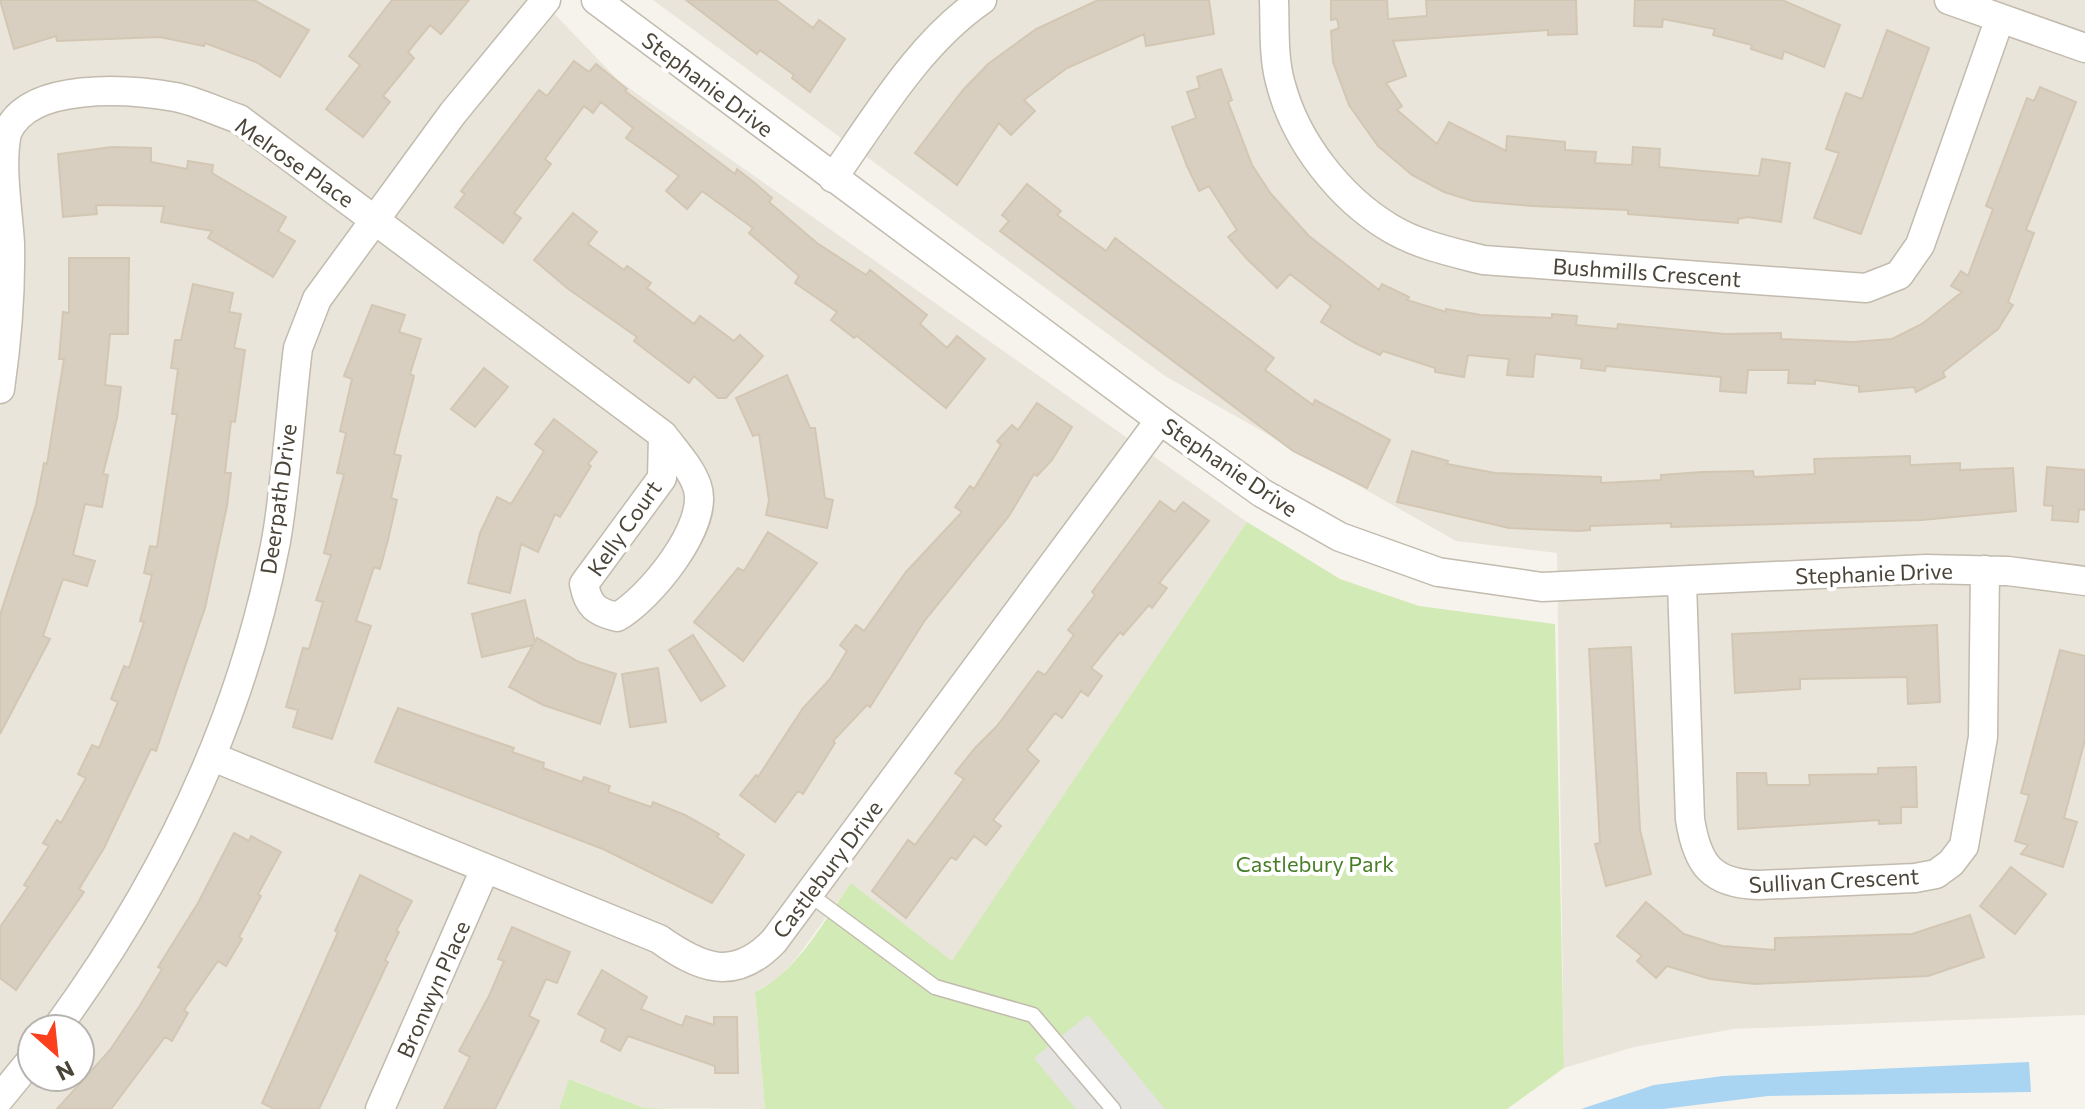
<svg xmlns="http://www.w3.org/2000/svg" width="2085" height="1109" font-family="Commissioner,sans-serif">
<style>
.residential{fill:#eae5da;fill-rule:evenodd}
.green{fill:#d2eab5}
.parking{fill:#e5e3e0}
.water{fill:#a9d4f2}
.building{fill:#d8cfc1;stroke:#d3c7b4;stroke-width:2}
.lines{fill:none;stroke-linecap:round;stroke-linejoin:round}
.lane-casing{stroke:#c2bbae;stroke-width:17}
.street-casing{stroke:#c2bbae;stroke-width:31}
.lane{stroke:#fff;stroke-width:14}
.street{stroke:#fff;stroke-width:28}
.labels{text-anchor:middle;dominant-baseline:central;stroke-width:8;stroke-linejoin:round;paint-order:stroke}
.street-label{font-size:22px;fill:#4b4439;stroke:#fff}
.park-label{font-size:22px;fill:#4a7f2a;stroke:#fff}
</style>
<rect width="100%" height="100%" fill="#f6f3ec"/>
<path class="residential" d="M0,0H541L619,81L1247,522L952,962L851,883L795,960L776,980L755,992L765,1109L644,1108L570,1079L559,1109H0ZM32,1029H80V1077H32Z
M653,0H2085V1015L1733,1029L1634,1047L1564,1068L1557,553L1456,541L1165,376Z"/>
<path class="green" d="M1247,522L1340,579L1419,606L1555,624L1564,1068L1507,1109H765L755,992C798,972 824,920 851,883L952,961Z
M569,1079L644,1108L684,1109H559Z"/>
<path class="parking" d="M1088,1015L1165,1109H1076L1034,1058Z"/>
<path class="water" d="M2029,1062L2031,1092L1768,1096L1663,1109H1581L1654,1085L1723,1076Z"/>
<path class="building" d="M0,0H254L309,30L280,77L256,62L205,43L204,46L160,37L57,41L56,36L14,49Z
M392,0H469L441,34L430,25L408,52L414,58L383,96L390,102L363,137L326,109L360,65L349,56Z
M686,0H776L813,28L819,20L845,39L810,92L792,78L794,75L760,50L757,54Z
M1098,0H1209L1214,34L1146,46L1144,34L1067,68L1024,100L1035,111L1011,135L999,123L957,185L915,153L963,90L988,64L1036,29Z
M1331,0H1387L1388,19L1427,16L1426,0H1576L1577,34L1548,35V30L1393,41L1406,76L1386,83L1402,106L1397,110L1437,144L1449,122L1506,151L1507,136L1565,142V150L1596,152L1595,163L1632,165L1633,147L1660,149L1659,167L1759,176L1762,159L1790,163L1781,222L1748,217L1738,219V223L1628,214V210L1532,206L1473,201L1444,192L1412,175L1378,146L1349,105L1333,62L1331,31L1339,28L1337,19L1331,20Z
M1635,0H1782L1840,25L1824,67L1784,51L1782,59L1751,49L1752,45L1713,35L1715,29L1663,19L1662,27L1634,26Z
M1887,30L1929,48L1861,234L1814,218L1839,153L1826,149L1837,117L1846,93L1862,99Z
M574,61L589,72L596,64L627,89L625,91L735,174L737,169L756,184L772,198L769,202L817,243L866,275L870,270L927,315L920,324L947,348L957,336L985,359L946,408L857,336L854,338L831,320L837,312L795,283L799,276L749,233L753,228L702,191L687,209L666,191L679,176L626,138L633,128L601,102L593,113L584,106L545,159L551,164L514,213L521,218L503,243L455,207L465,194L461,191L539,90L547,96Z
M1221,69L1232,100L1228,102L1252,165L1271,194L1309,236L1379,290L1382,284L1409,297L1407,300L1446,312V309L1481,315L1552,318V314L1577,316L1576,325L1617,329L1618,324L1725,334L1781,333V339L1853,342L1892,339L1922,324L1962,292L1951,286L1961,271L1968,276L1993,209L1986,206L2027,98L2034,101L2040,87L2076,102L2026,230L2034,233L2008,302L2013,305L1998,329L1943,372L1945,377L1916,392L1914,387L1859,392V386L1815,380V384L1788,383L1789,370H1748L1746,393L1720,391L1721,377L1606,366L1605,371L1581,368L1582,359L1535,354L1533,377L1507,375L1509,359L1468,355L1464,377L1435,372V368L1383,351L1380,355L1355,343L1321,322L1331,306L1290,274L1277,288L1247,259L1228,237L1237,230L1209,186L1199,191L1187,166L1172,127L1196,118L1187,92L1200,88L1197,77Z
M112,147L151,148V162L187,169L188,161L213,165L212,173L286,217L278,231L295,241L273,277L208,238L212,231L161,222L164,206L96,205L97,214L63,217L58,154Z
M1027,184L1061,211L1057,215L1106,251L1115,238L1274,358L1265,370L1313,405L1315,400L1390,440L1367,488L1293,451L1000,231L1009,221L1002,215Z
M573,213L597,232L588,244L624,270L627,266L651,283L647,288L694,324L700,316L734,341L740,335L763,356L726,398H718L694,376L689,383L634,341L637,337L567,288L534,260Z
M69,258H129L128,334H110L105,385L121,387L117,418L103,474L108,475L102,507L85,504L73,555L95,561L87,586L63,579L43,636L50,639L0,734V615L36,505L44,463L47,464L64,359H59L63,312L69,313Z
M193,284L233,293L229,312L241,314L234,348L245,350L235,422L231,421L225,473H231L227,506L205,608L156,751L151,749L104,848L79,889L84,892L16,990L0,978V927L28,887L24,885L49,846L43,843L57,820L61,823L86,778L78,774L92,745L99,748L118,702L111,699L124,666L129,668L144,622L140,621L152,575L144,573L150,546L157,547L177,414H172L178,369L171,368L175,340H181Z
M372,305L405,315L399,332L421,339L410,374L414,376L394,454L401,456L391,498L397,500L388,540L380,569L374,567L356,621L371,626L332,739L293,727L298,710L286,707L303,648L309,649L323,602L316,600L331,555L324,553L344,474L337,473L346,433L340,431L352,379L344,376Z
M484,368L508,387L475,427L451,409Z
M787,375L810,428H815L825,498L833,500L827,528L766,515L769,500L759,434L753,436L736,398Z
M1037,403L1072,427L1052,460L1037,476L1034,474L1009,516L925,620L870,707L867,705L833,741L835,743L803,794L798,791L775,822L740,795L756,775L758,777L803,708L830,679L847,651L840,645L856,625L864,631L906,572L962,512L955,507L970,486L974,489L1001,445L997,441L1012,425L1018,430Z
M554,419L597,452L588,464L591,466L560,517L555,514L538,552L521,544L510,593L468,583L480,533L497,497L511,504L544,451L535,444Z
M1412,451L1448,461L1447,464L1495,473L1601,477V483L1661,480V475L1702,472L1753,471L1754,477L1815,474L1814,459L1910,456V465L1960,463V470L2013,468L2016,511L1922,520L1671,527V523L1590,526V530L1579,531L1509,528L1397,502Z
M2047,467L2085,470V510L2079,509L2078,522L2052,520L2053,506L2044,505Z
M1160,501L1175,512L1183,502L1209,521L1159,583L1167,588L1152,608L1149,605L1123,635L1120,632L1091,668L1102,676L1088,696L1081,691L1062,718L1055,713L1027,750L1039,761L993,820L1001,826L986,845L974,836L956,860L951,857L906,918L872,891L908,840L915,845L964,779L955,773L975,748L997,726L1038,671L1045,675L1074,635L1068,630L1095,595L1092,592Z
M768,532L817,563L743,661L694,622L738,568L744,571Z
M525,600L535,642L537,638L579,662L616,674L600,724L543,705L509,687L533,645L482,657L472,614Z
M1937,625L1940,702L1908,704L1907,677L1800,679V689L1735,693L1732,634Z
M693,635L725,686L701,701L669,650Z
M1631,647L1640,830L1651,874L1606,886L1595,844L1600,843L1589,649Z
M2060,650L2085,656V740L2064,818L2077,822L2063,867L2021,854L2028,845L2015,841L2029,795L2021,793Z
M658,668L666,722L630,727L622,674Z
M398,708L514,748L512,752L544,763L543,768L582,782L584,777L610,786L608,792L651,807L653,802L685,815L719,834L717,837L744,855L712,903L603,849L375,762Z
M1916,767L1917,807H1901V823L1879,824V820L1738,829L1737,773H1766L1767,785H1810L1809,775L1878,774V768Z
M234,833L249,841L251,836L281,852L258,894L261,896L239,937L242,939L226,966L218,961L184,1010L188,1013L172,1041L165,1037L111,1109H57L110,1050L139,1007L162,969L158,967L198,903Z
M2011,867L2046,894L2015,934L1980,906Z
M360,875L412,901L396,931L399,932L385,960L388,962L319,1109H274L262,1103L338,932L335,931Z
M1646,902L1684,934L1722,946L1775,950V938L1912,934L1970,915L1984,957L1928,976L1755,984L1710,979L1667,966L1656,978L1637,961L1642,956L1617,936Z
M512,927L570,952L557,983L546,979L529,1016L539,1021L495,1109H444L470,1057L459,1051L489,996L504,961L498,959Z
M602,970L647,997L641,1009L682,1026L686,1016L714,1025V1017H737L738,1073H715V1066L628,1036L620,1051L601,1041L606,1029L578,1014Z"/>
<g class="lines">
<g class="lane-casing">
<path id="lane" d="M809,894L935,987L1033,1015L1113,1109"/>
</g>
<g class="street-casing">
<path id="street" d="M596,0L1160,420L1262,493L1340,537L1438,572L1542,587L1926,569L2008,571L2085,581
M1274,0C1275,28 1273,59 1281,85C1296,142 1340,198 1390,228C1418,245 1452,252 1483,260L1866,288L1899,275L1920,245L2000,18
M1949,0L2085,48
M833,178C876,117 919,43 982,0
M0,389C7,341 11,291 10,243C8,210 0,165 7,133C28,81 130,89 175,97C196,101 218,112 239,119L663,435L662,478L584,584C588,606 596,612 617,617C648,600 711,525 697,486C691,468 675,451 663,435
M1682,583L1690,819C1697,864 1711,884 1759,885L1915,878L1936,874L1951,863L1964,846L1983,737L1985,570
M213,757L659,939C700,968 734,983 774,941L1160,420
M56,1029C163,883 242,719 276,541C287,477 290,412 298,348L317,299L453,113L546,0
M0,1098L32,1059
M380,1109L485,869"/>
</g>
<use href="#lane" class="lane"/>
<use href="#street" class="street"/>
</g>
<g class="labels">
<g class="street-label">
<text transform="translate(708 84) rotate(37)">Stephanie Drive</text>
<text transform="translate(295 162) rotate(35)">Melrose Place</text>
<text transform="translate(1647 272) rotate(4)">Bushmills Crescent</text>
<text transform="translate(1230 467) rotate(34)">Stephanie Drive</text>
<text transform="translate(278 499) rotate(-82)">Deerpath Drive</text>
<text transform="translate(624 528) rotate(-55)">Kelly Court</text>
<text transform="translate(1874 573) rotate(-2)">Stephanie Drive</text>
<text transform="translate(827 869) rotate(-53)">Castlebury Drive</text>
<text transform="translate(1834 880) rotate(-3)">Sullivan Crescent</text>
<text transform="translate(433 989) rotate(-66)">Bronwyn Place</text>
</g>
<g class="park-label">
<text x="1315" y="863">Castlebury Park</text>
</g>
</g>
<g transform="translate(56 1053) rotate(153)"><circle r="38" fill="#ffffff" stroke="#b7b4b0" stroke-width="2"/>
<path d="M0-6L14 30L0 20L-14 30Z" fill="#fc3f1d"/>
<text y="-12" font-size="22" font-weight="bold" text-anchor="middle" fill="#4b4439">N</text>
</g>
</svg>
